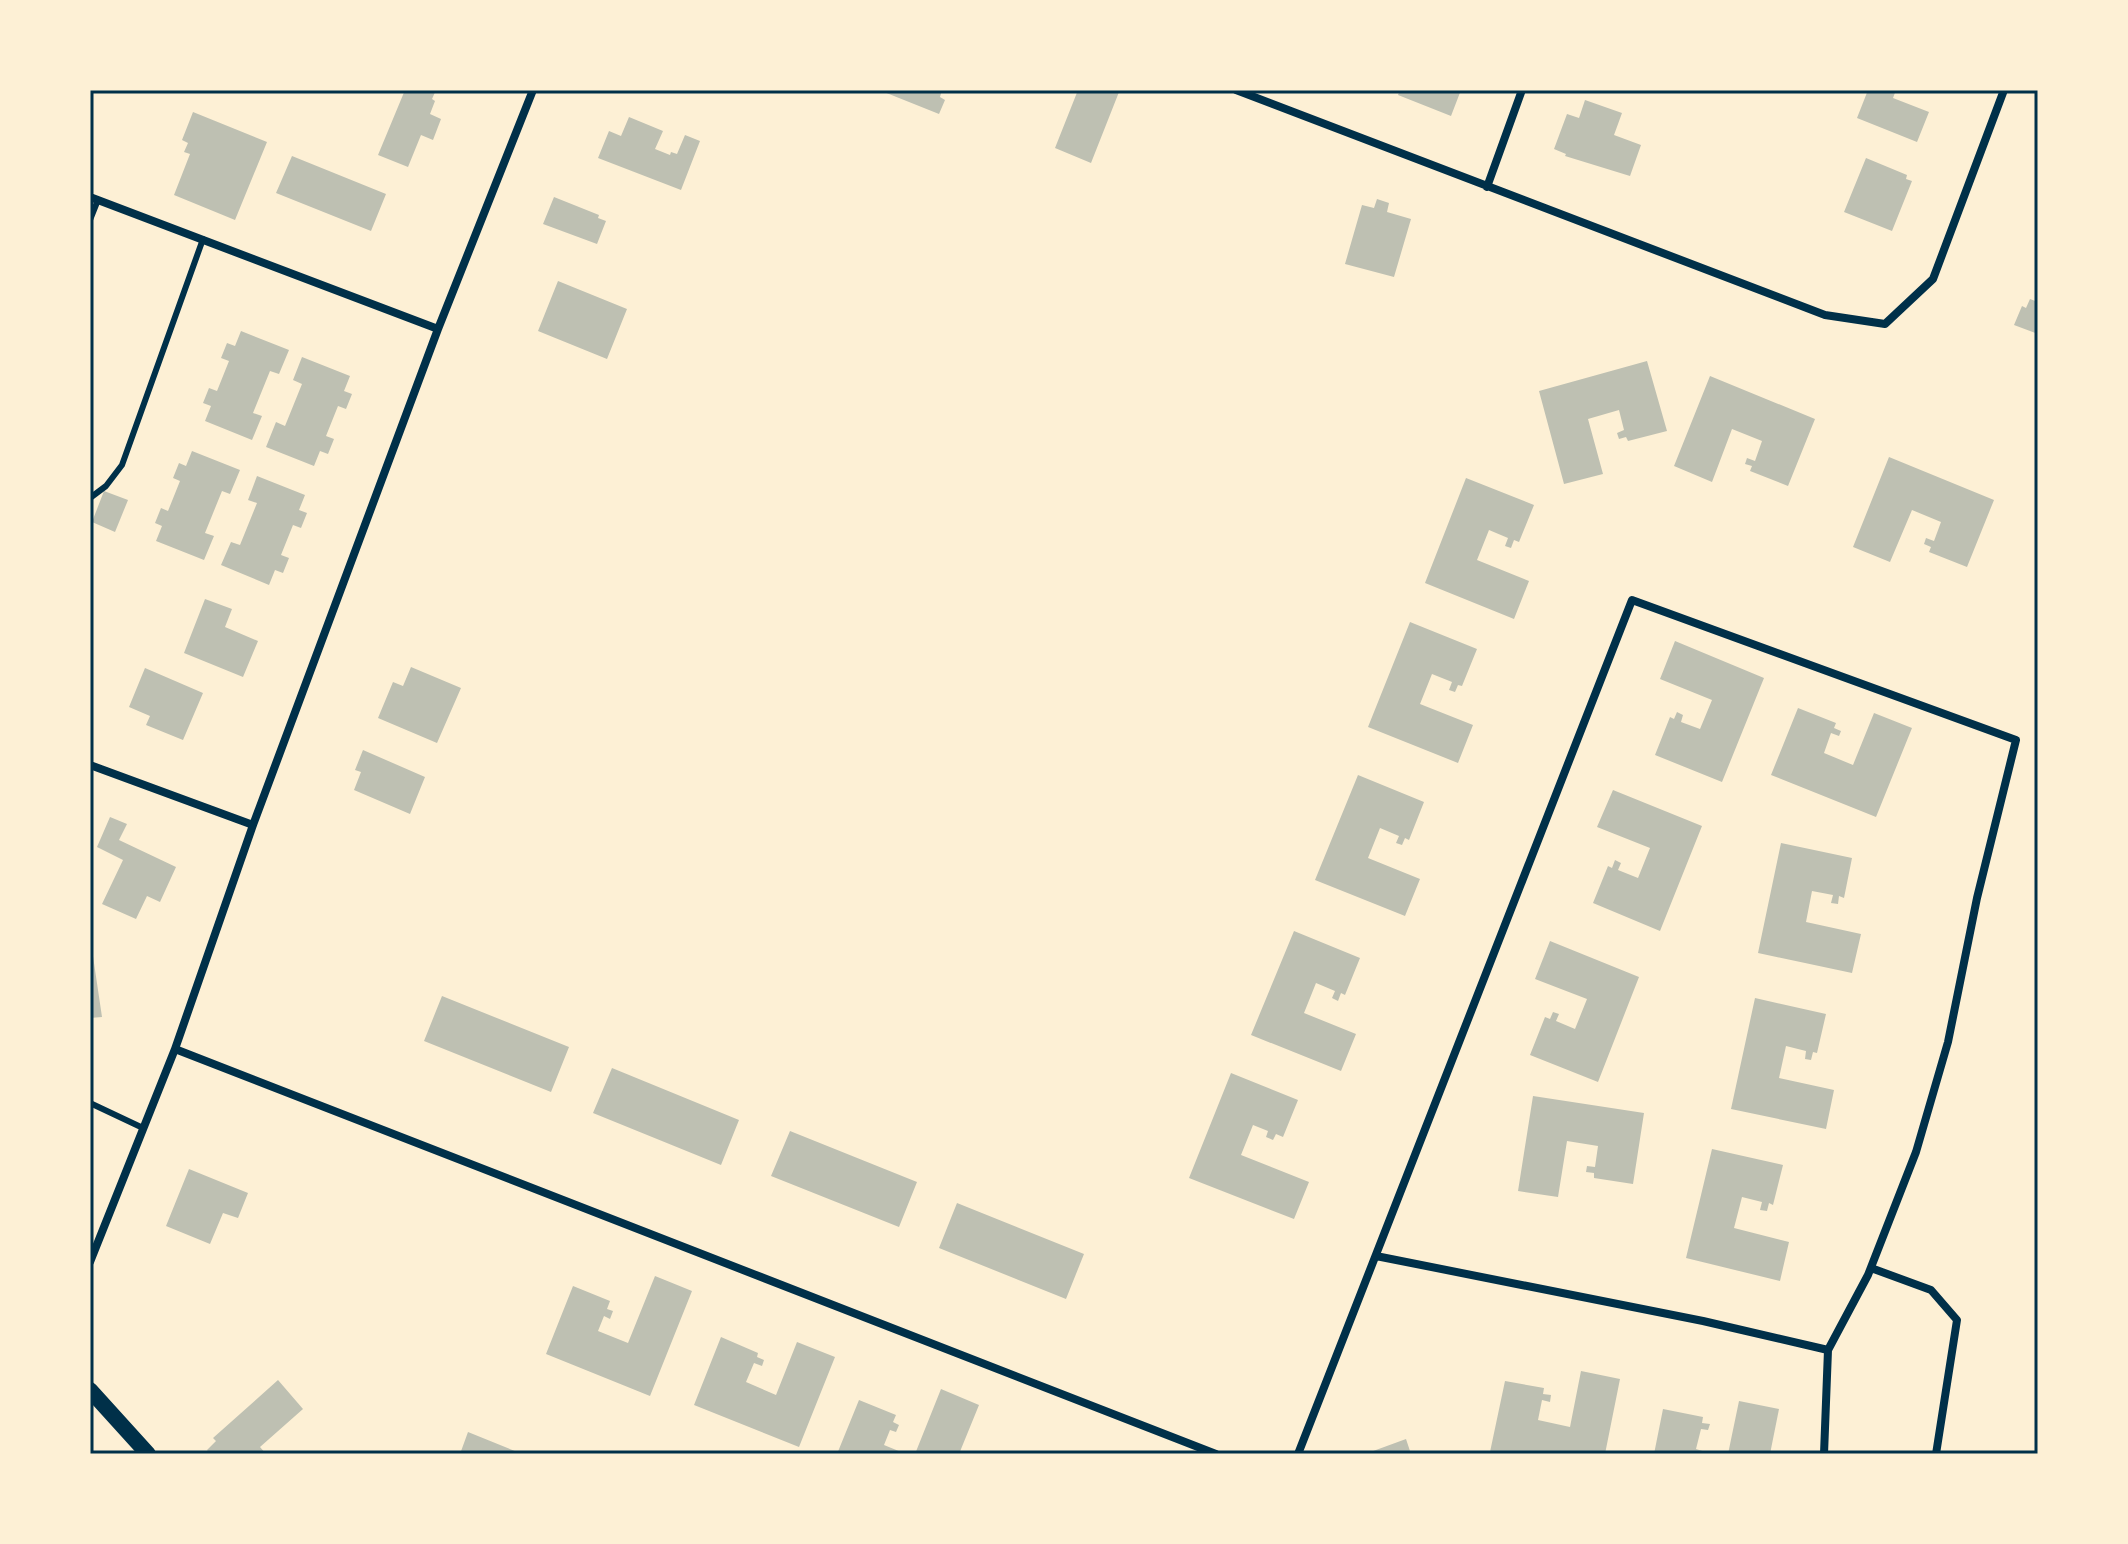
<svg xmlns="http://www.w3.org/2000/svg" width="2128" height="1544" font-family="Helvetica,sans-serif">
<style>
.building{fill:#bec0b2}
.lines{fill:none;stroke-linecap:round;stroke-linejoin:round}
.service{stroke:#003049;stroke-width:6}
.minor{stroke:#003049;stroke-width:8}
.secondary{stroke:#003049;stroke-width:16}
.neatline{fill:none;stroke:#003049;stroke-width:3}
</style>
<rect width="100%" height="100%" fill="#fdf0d5"/>
<path class="building" d="M405,90H436L432,99L435,101L430,114L441,119L433,140L421,135L408,167L378,155Z
M879,90H942L940,97L945,100L939,114Z
M1078,90L1119,92L1091,163L1055,148Z
M1400,90H1461L1451,116L1398,95Z
M1868,90H1896L1893,98L1929,112L1917,142L1857,118Z
M1585,100L1622,113L1614,135L1641,145L1630,176L1565,156L1566,154L1554,149L1567,114L1579,118Z
M193,112L267,142L235,220L174,195L190,154L184,152L188,143L182,140Z
M629,117L663,131L655,149L670,155L671,152L677,154L685,135L700,141L681,190L598,158L609,131L621,136Z
M292,156L386,194L371,231L276,193Z
M1866,158L1907,175L1906,179L1912,181L1892,231L1844,212Z
M554,197L599,215L598,218L606,221L597,244L543,224Z
M1377,199L1389,203L1387,212L1411,219L1394,277L1345,264L1362,205L1374,208Z
M558,281L627,309L607,359L538,331Z
M2030,299L2038,302V334L2014,325L2022,306L2026,308Z
M241,331L289,350L279,374L270,371L253,413L262,416L252,440L205,421L211,406L203,403L209,388L217,391L229,361L221,358L227,343L235,346Z
M302,357L350,376L344,391L352,394L346,409L338,406L326,436L334,439L328,454L320,451L314,466L266,447L276,422L285,426L302,384L293,380Z
M1647,361L1667,431L1628,441L1626,437L1619,439L1617,433L1624,430L1619,410L1588,419L1603,474L1564,484L1539,391Z
M1710,376L1815,419L1788,486L1750,471L1752,466L1745,464L1747,458L1755,461L1762,441L1732,429L1712,482L1674,466Z
M192,451L240,470L230,494L222,491L205,533L214,536L204,560L156,541L162,526L155,523L161,508L168,511L180,481L173,478L179,463L186,466Z
M1889,457L1994,500L1967,567L1929,552L1931,547L1924,544L1926,538L1934,541L1941,522L1912,510L1890,562L1853,547Z
M257,476L305,495L299,510L307,513L301,528L293,525L281,555L289,558L283,573L275,570L269,585L221,565L231,542L240,545L257,503L248,500Z
M1466,478L1534,505L1519,542L1514,540L1511,548L1505,546L1508,538L1489,530L1477,560L1529,581L1514,619L1425,583Z
M104,491L128,500L115,532L92,522Z
M205,599L232,609L225,627L258,641L243,677L184,653Z
M1410,622L1477,649L1462,686L1458,685L1455,692L1449,690L1452,682L1432,674L1420,704L1473,725L1458,763L1368,727Z
M1675,641L1764,678L1722,782L1655,755L1670,717L1674,719L1677,712L1683,715L1681,722L1700,729L1712,700L1660,679Z
M411,667L461,688L437,743L378,718L393,682L403,686Z
M145,668L203,693L183,740L146,725L150,716L129,707Z
M1798,708L1836,723L1834,728L1841,731L1839,736L1831,733L1824,753L1853,765L1874,713L1912,728L1876,817L1771,775Z
M363,750L425,777L410,814L354,790L361,772L355,770Z
M1358,775L1424,802L1409,840L1405,838L1402,845L1396,843L1399,836L1380,828L1368,858L1420,879L1405,916L1315,880Z
M1613,790L1702,826L1660,931L1593,903L1608,866L1612,868L1615,860L1621,863L1618,870L1638,878L1650,848L1597,827Z
M110,817L127,824L119,840L176,867L160,902L147,896L136,919L102,904L123,860L97,847Z
M1781,843L1852,858L1844,898L1839,896L1838,904L1831,903L1833,895L1812,891L1806,922L1861,934L1852,973L1758,953Z
M1294,931L1360,958L1345,995L1341,993L1338,1001L1332,998L1335,991L1316,983L1304,1013L1356,1034L1341,1071L1251,1035Z
M90,936L102,1017L90,1018Z
M1550,941L1639,977L1598,1082L1530,1055L1545,1017L1550,1019L1553,1012L1559,1014L1556,1021L1575,1029L1587,999L1535,979Z
M442,996L569,1047L551,1092L424,1041Z
M1755,998L1826,1014L1817,1053L1813,1052L1811,1060L1805,1059L1806,1051L1786,1046L1779,1078L1834,1090L1826,1129L1731,1109Z
M612,1068L739,1120L721,1165L593,1113Z
M1231,1073L1298,1100L1283,1137L1276,1134L1273,1140L1266,1137L1268,1131L1253,1125L1241,1155L1309,1182L1294,1219L1189,1178Z
M1533,1096L1644,1113L1633,1184L1594,1178V1173L1586,1172L1587,1166L1595,1167L1598,1146L1567,1141L1558,1197L1518,1191Z
M790,1131L917,1182L899,1227L771,1176Z
M1712,1149L1783,1165L1773,1205L1769,1203L1767,1211L1760,1210L1762,1202L1742,1197L1734,1228L1789,1242L1780,1281L1686,1258Z
M189,1169L248,1193L238,1218L223,1213L210,1244L166,1226Z
M957,1203L1084,1254L1066,1299L939,1248Z
M655,1276L692,1291L650,1396L546,1354L573,1286L610,1301L607,1309L613,1311L610,1319L604,1316L598,1331L628,1343Z
M721,1337L758,1353L757,1357L764,1360L762,1366L754,1363L746,1382L776,1395L797,1342L835,1357L799,1447L694,1405Z
M1581,1371L1620,1379L1605,1454L1490,1452L1505,1381L1544,1388L1543,1394L1551,1395L1550,1402L1542,1400L1538,1420L1570,1427Z
M278,1380L303,1409L260,1447L266,1454H210L207,1450L216,1441L213,1438Z
M941,1389L979,1405L959,1454H915Z
M859,1400L896,1415L893,1422L899,1425L896,1432L890,1430L884,1445L906,1454H837Z
M1739,1401L1779,1409L1770,1454H1728Z
M1663,1409L1703,1417L1702,1423L1710,1424L1708,1430L1701,1429L1696,1449L1712,1454H1654Z
M468,1432L522,1454H460Z
M1406,1439L1411,1454H1365Z"/>
<g class="lines">
<path class="service" d="M90,220L98,200
M90,498L106,486L122,465L203,239
M90,1103L143,1128"/>
<path class="minor" d="M1236,90L1825,315L1885,324L1933,279L2004,90
M1487,187L1522,90
M90,197L438,329
M90,765L253,825
M175,1049L1216,1454
M1376,1256L1703,1321L1828,1350
M90,1262L175,1049L253,825L438,329L533,90
M1871,1268L1931,1290L1957,1320L1936,1454
M1298,1454L1632,600L2016,740L1977,898L1948,1042L1916,1152L1868,1275L1828,1350L1824,1454"/>
<path class="secondary" d="M90,1390L148,1454"/>
</g>
<rect width="2128" height="1544" fill="none" stroke="#fdf0d5" stroke-width="184"/>
<rect x="92" y="92" width="1944" height="1360" class="neatline"/>
</svg>
